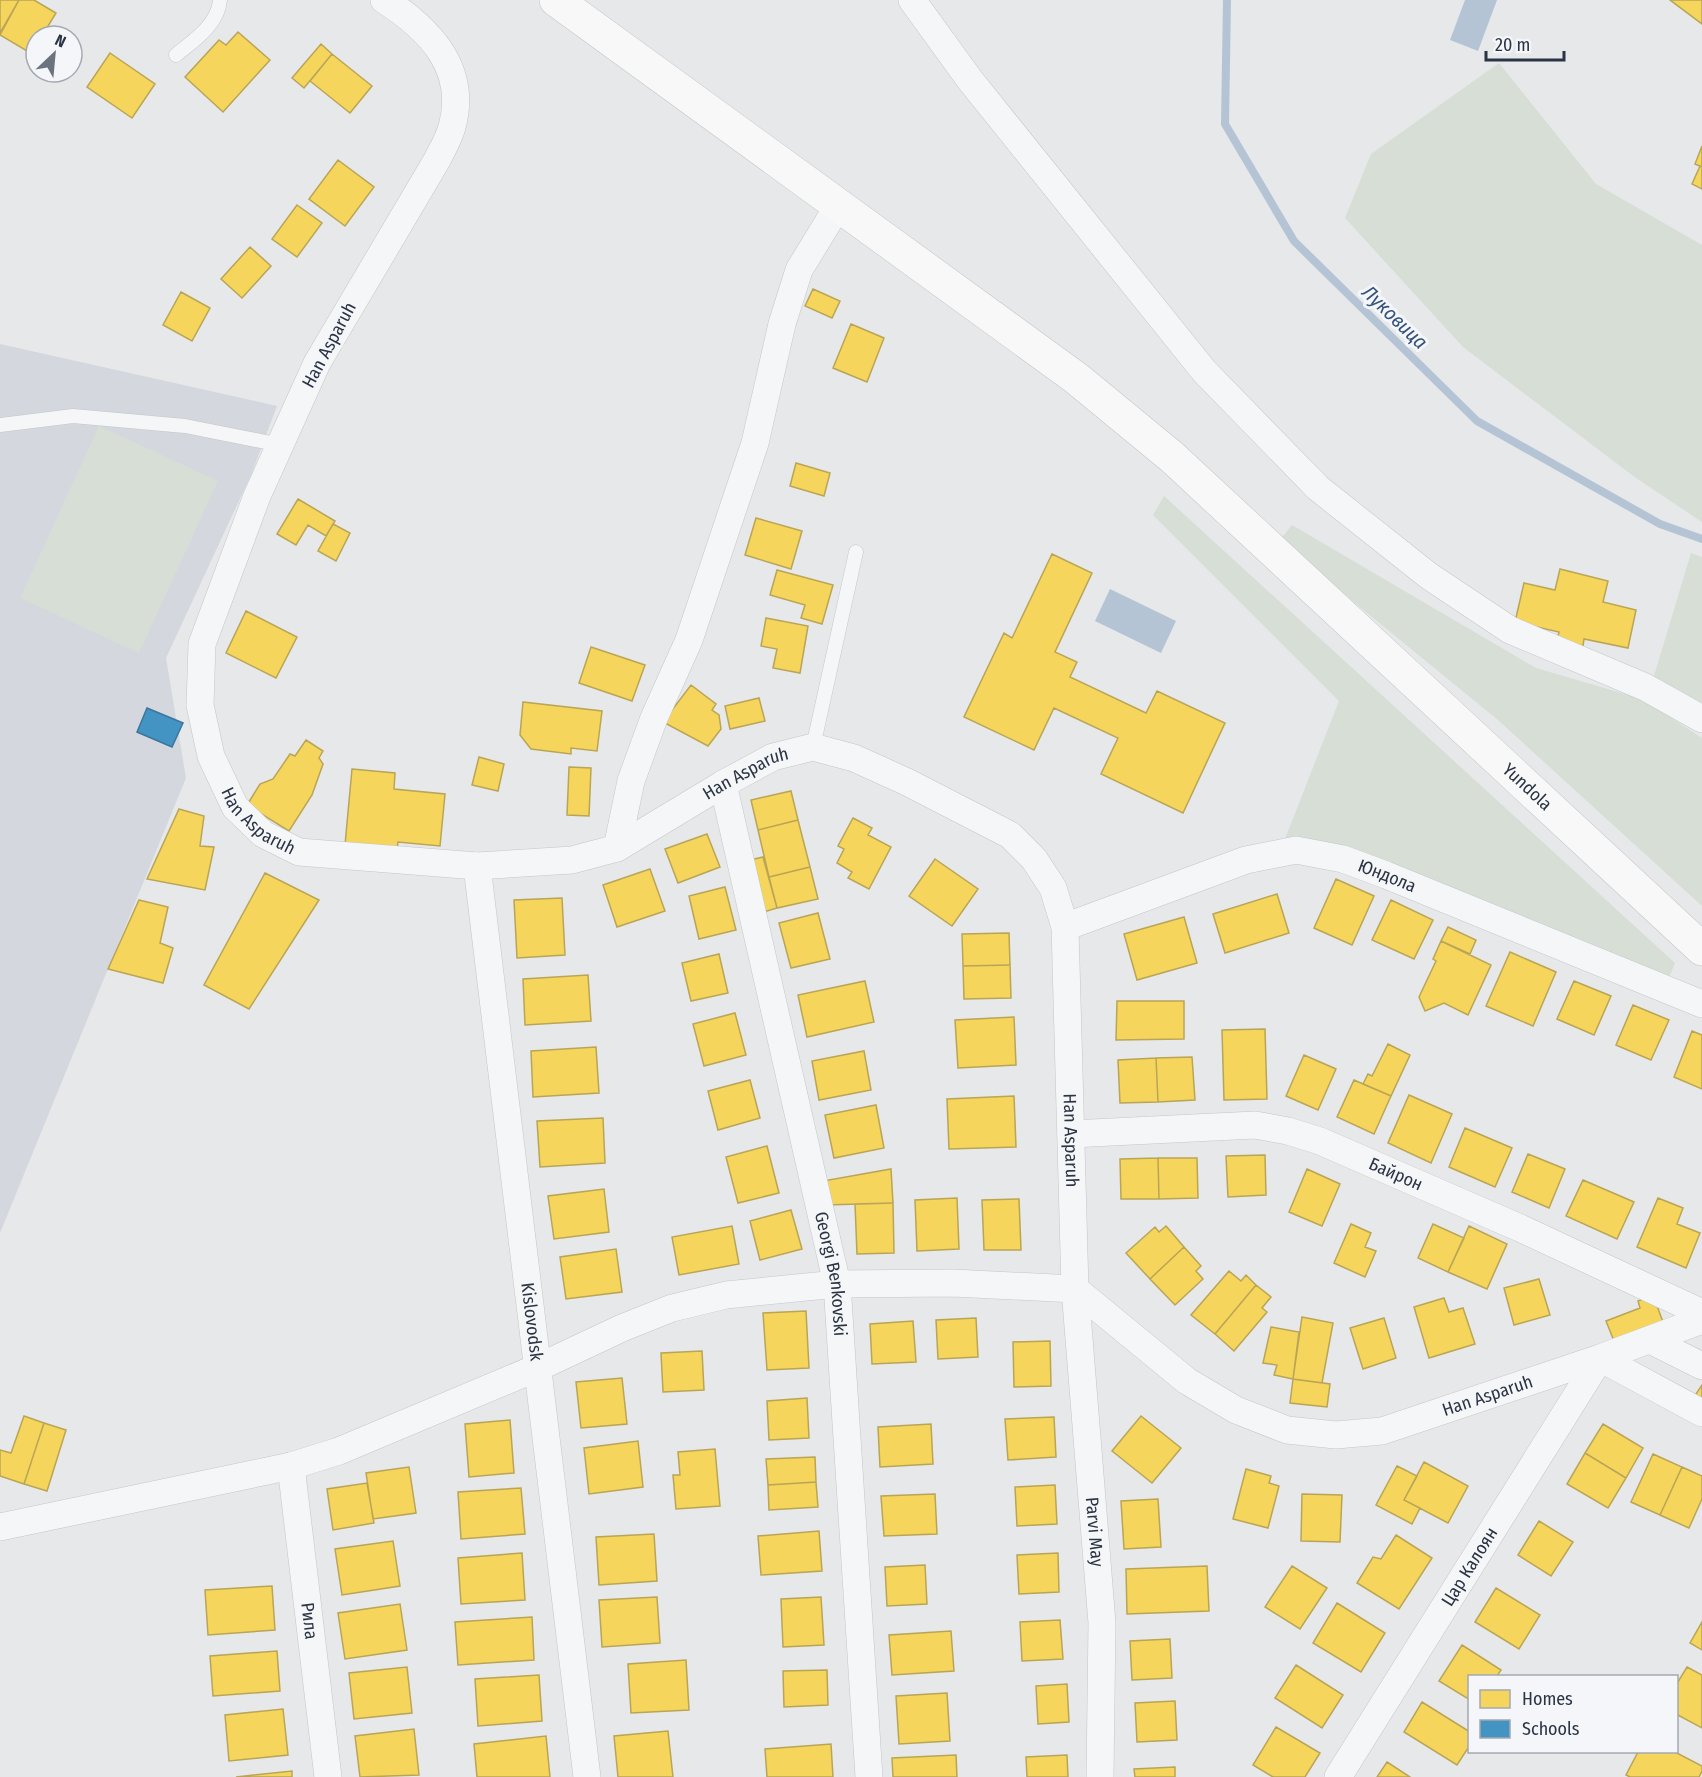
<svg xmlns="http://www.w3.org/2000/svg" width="1702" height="1777" font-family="'Fira Sans Condensed',sans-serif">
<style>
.built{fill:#d4d7dd}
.green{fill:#d6ded6}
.water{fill:#b4c4d5}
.homes{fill:#f6d55c;stroke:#b9a555;stroke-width:1.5}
.schools{fill:#4393c3;stroke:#3c769d;stroke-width:1.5}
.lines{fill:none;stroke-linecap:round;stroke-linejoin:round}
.stream{stroke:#b4c4d5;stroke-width:8}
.lane-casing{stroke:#c4c6c8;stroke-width:15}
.street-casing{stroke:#c4c6c8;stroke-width:28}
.secondary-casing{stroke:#c4c6c8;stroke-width:34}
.lane{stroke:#f5f6f7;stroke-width:14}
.street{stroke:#f5f6f7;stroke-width:27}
.secondary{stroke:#f8f8f8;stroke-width:33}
.labels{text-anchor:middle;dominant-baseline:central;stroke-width:6;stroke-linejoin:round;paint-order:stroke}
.street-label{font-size:18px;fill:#2b3445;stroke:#f4f6f9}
.water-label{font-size:20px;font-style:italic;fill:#34527a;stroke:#f4f6f9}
</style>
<rect width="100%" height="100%" fill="#e6e8ea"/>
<path class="built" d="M0,344L277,406L251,475L166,658L186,778L0,1233Z"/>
<path class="green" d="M1499,63L1596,184L1702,245V522L1636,478L1463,347L1345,218L1371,154Z
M99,426L218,481L139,653L20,598Z
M1164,496L1675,963L1665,987L1285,839L1339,701L1153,515Z
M1292,525L1536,668L1642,699L1702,738V906L1498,720L1279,541Z
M1691,553L1702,557V703L1654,676Z"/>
<path class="water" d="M1465,0H1497L1478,51L1450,40Z
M1110,589L1176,621L1161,653L1095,621Z"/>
<path class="homes" d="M0,0H19L0,33Z
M19,0H34L56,13L42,36H36V47L32,54L0,35Z
M1670,0H1702V24Z
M238,32L270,60L223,112L185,77L219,40L226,45Z
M321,44L332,54L304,88L292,78Z
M110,53L155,84L132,118L87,87Z
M332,54L372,86L350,113L310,81Z
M1702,146V167L1695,164Z
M338,160L374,187L345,226L309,199Z
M1700,166L1702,167V189L1692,184Z
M297,205L322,223L297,257L272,239Z
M250,247L271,266L242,298L221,279Z
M813,289L840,301L832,318L805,306Z
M181,292L210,308L192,341L163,325Z
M851,324L884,338L867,382L833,368Z
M796,463L830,473L824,496L790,486Z
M298,499L335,521L326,536L308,525L296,545L277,534Z
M756,518L802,531L791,569L745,555Z
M333,524L350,533L336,561L318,551Z
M1052,554L1092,573L1055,652L1077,662L1070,677L1146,713L1157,691L1225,723L1183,813L1101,774L1118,738L1054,708L1034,750L964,717L1004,633L1012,638Z
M1560,569L1608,581L1603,602L1636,610L1628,648L1584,639L1583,646L1557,640L1559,632L1515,622L1524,583L1555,590Z
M777,570L833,585L822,624L801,618L805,605L770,595Z
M246,611L297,637L276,678L226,653Z
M766,618L808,626L800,673L773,668L777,649L761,646Z
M591,647L645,665L632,701L579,683Z
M691,685L716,704L712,710L719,715L721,729L708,746L663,722Z
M759,698L765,721L730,729L725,706Z
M523,702L602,711L597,751L571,748V754L531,749L520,735Z
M306,740L323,751L319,758L323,764L312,795L289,831L247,805L260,784L273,779L290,754L295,756Z
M479,757L504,764L498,791L472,785Z
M569,767L591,768L589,816L567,815Z
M352,769L395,773L394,789L445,794L440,846L398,842L397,850L345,845Z
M791,791L798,820L758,830L751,800Z
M179,809L204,816L200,846L214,847L205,890L147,879Z
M853,818L872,828L868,835L891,847L869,889L848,878L852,872L837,863L844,849L838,846Z
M798,820L810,867L769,877L758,830Z
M707,834L720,867L678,883L665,849Z
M763,857L777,908L760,913L746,861Z
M935,859L978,889L952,926L909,896Z
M810,867L818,899L777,908L769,877Z
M650,869L665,911L617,927L603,885Z
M265,873L319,900L249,1009L204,985Z
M1336,879L1374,896L1352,945L1314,928Z
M725,887L736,930L699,939L689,896Z
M1277,894L1289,933L1225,953L1213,914Z
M562,898L565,955L517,958L514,900Z
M139,900L168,907L160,943L173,948L163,983L108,969Z
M1391,900L1433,920L1414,959L1372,940Z
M818,913L830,959L791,968L779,923Z
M1184,917L1197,963L1137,980L1124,934Z
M1448,927L1476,940L1470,954L1441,941Z
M1009,933L1010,965L963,966L962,934Z
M1441,941L1491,965L1468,1015L1444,1003L1425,1011L1419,997L1436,961L1433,959Z
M1510,952L1556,972L1533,1026L1486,1006Z
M719,954L728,993L691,1001L682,963Z
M1010,965L1011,998L964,999L963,966Z
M588,975L591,1021L525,1025L523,979Z
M865,981L874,1022L807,1037L798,995Z
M1574,981L1611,996L1594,1035L1557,1019Z
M1117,1001H1184V1039L1116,1040Z
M1633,1005L1669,1020L1651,1060L1616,1045Z
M735,1013L746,1055L704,1066L693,1024Z
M1014,1017L1016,1065L958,1068L955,1020Z
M1265,1029L1267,1099L1224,1100L1222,1030Z
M1692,1031L1702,1035V1089L1674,1077Z
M1388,1044L1410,1055L1391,1096L1363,1084L1368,1074L1372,1076Z
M596,1047L599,1093L533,1097L531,1051Z
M864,1051L871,1090L819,1100L812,1061Z
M1304,1055L1336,1069L1318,1110L1286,1096Z
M1192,1057L1195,1100L1158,1102L1156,1058Z
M1156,1058L1158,1102L1120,1103L1118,1060Z
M750,1080L760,1118L718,1130L708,1091Z
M1354,1080L1391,1096L1374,1134L1337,1117Z
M1409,1095L1452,1114L1431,1163L1388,1143Z
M1014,1096L1016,1147L949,1149L947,1099Z
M876,1105L884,1148L834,1158L825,1115Z
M603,1118L605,1163L540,1167L537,1121Z
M1465,1128L1512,1148L1495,1187L1449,1167Z
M767,1146L779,1193L738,1203L726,1157Z
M1528,1154L1565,1169L1549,1208L1512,1192Z
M1265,1155L1266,1195L1228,1197L1226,1156Z
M1158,1158L1159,1199H1121L1120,1159Z
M1158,1158H1197L1198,1198L1159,1199Z
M891,1169L893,1203L826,1205L823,1181Z
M1307,1169L1340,1184L1322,1226L1289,1212Z
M1583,1180L1634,1202L1617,1239L1566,1216Z
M604,1189L609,1232L554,1239L548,1196Z
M957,1198L959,1249L917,1251L915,1200Z
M1658,1198L1683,1208L1677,1224L1700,1233L1686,1268L1637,1247Z
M1019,1199L1021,1250H984L982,1200Z
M893,1203L894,1253L857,1254L855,1204Z
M791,1210L802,1249L760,1260L750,1221Z
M1351,1224L1371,1233L1365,1247L1376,1251L1365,1277L1334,1263Z
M1433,1224L1464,1238L1448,1272L1418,1258Z
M732,1226L739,1264L679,1275L672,1237Z
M1166,1226L1184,1247L1150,1279L1126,1253L1155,1227L1159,1232Z
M1469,1226L1507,1244L1487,1289L1448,1272Z
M1184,1247L1201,1266L1196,1271L1203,1279L1175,1305L1150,1279Z
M616,1249L622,1292L566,1299L560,1257Z
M1229,1271L1241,1281L1246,1275L1256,1285L1215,1334L1191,1315Z
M1539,1279L1550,1315L1514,1325L1504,1288Z
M1256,1285L1271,1297L1262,1308L1267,1312L1234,1351L1215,1334Z
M1653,1295L1663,1322L1614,1341L1606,1321L1640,1308L1638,1301Z
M1444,1298L1449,1312L1463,1308L1475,1344L1429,1358L1414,1307Z
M806,1311L809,1368L767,1370L763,1313Z
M1302,1317L1333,1323L1322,1383L1293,1379Z
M976,1318L978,1357L938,1359L936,1320Z
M1384,1318L1396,1358L1363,1369L1350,1328Z
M913,1321L916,1362L872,1364L870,1324Z
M1271,1327L1299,1332L1293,1379L1274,1375L1277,1365L1263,1363Z
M1050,1341L1051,1386L1014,1387L1013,1342Z
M702,1351L704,1390L663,1392L661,1353Z
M622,1378L627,1424L581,1428L576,1382Z
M1293,1379L1330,1384L1327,1407L1290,1403Z
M1702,1385V1401L1694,1397Z
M807,1398L809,1438L769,1440L767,1401Z
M24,1416L44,1423L24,1484L0,1476V1450L11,1453Z
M1141,1416L1181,1448L1152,1483L1112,1451Z
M1054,1417L1056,1457L1008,1460L1005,1419Z
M510,1420L514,1473L469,1477L465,1424Z
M44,1423L66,1430L47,1491L24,1484Z
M931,1424L933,1464L880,1467L878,1427Z
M1603,1424L1643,1448L1626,1478L1585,1453Z
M638,1441L643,1487L589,1494L584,1448Z
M715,1449L720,1506L676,1509L673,1475H680L678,1452Z
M1585,1453L1626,1478L1608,1508L1567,1484Z
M1653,1454L1682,1467L1660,1515L1631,1502Z
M815,1457L816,1482L768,1485L766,1459Z
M1424,1462L1468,1486L1448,1523L1404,1500Z
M1397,1466L1417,1476L1404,1500L1420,1508L1412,1524L1376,1505Z
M409,1467L416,1513L373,1519L366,1473Z
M1682,1467L1702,1476V1499L1689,1528L1660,1515Z
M1246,1469L1271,1476L1269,1483L1279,1486L1268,1528L1233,1519Z
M816,1482L818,1507L769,1510L768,1485Z
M367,1483L374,1523L333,1530L327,1489Z
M1055,1485L1057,1524L1017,1526L1015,1487Z
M521,1488L525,1534L461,1539L458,1492Z
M935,1494L937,1534L884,1536L881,1496Z
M1302,1494L1342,1495L1340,1542L1301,1541Z
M1158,1499L1161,1547L1124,1549L1121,1501Z
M1539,1521L1573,1542L1551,1576L1518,1555Z
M819,1531L822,1571L761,1575L758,1536Z
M654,1534L657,1581L599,1585L596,1537Z
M1396,1535L1432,1558L1399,1609L1357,1583L1373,1557L1381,1559Z
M393,1541L400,1586L342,1595L335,1549Z
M522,1553L525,1600L461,1604L458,1558Z
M1058,1553L1059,1592L1019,1594L1017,1555Z
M925,1565L927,1604L887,1606L885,1567Z
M1207,1566L1209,1611L1127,1614L1126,1569Z
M1292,1566L1327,1588L1300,1629L1265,1607Z
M272,1586L275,1630L208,1635L205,1590Z
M1496,1588L1540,1615L1519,1649L1475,1622Z
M657,1597L660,1643L602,1647L599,1600Z
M821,1597L824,1645L783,1647L781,1599Z
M1337,1603L1385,1633L1361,1672L1313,1643Z
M400,1604L407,1650L345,1659L338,1613Z
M532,1617L534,1660L458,1665L455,1622Z
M1060,1620L1063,1659L1022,1661L1020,1622Z
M1702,1622V1650L1690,1643Z
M951,1631L954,1671L892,1675L889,1635Z
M1170,1639L1172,1678L1132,1680L1130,1641Z
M1462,1645L1501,1670L1497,1676H1470V1700L1439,1681Z
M277,1651L280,1691L213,1696L210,1656Z
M686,1660L689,1710L631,1713L628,1664Z
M1296,1665L1343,1695L1322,1728L1275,1698Z
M407,1667L412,1713L354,1719L349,1673Z
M1687,1667L1702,1675V1728L1676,1714V1685Z
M827,1670L828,1705L784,1707L783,1671Z
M539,1675L542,1721L478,1726L475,1679Z
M1067,1684L1069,1722L1038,1724L1036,1686Z
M947,1693L950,1741L899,1744L896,1696Z
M1175,1701L1177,1740L1137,1742L1135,1703Z
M1422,1702L1470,1732V1745L1457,1765L1404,1732Z
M283,1709L288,1755L229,1761L225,1715Z
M1276,1727L1320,1753L1305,1777H1273L1253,1765Z
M414,1729L419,1775L360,1777L355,1736Z
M668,1731L673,1777H618L614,1736Z
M546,1736L550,1777H477L474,1744Z
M831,1744L833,1777H767L765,1749Z
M1638,1752H1675L1702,1766V1771L1699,1777H1630L1626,1775Z
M956,1755L957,1777H893L892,1758Z
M1067,1755L1068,1777H1027L1026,1757Z
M1387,1762L1410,1777H1377Z
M1175,1767V1777H1135L1134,1769Z
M292,1771V1777H236Z"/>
<path class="schools" d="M147,708L183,723L172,747L137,732Z"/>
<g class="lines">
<path class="stream" d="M1227,0L1225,124L1294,241L1477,421L1660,524L1702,539"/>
<g class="lane-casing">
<path id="lane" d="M176,55C193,41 218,25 220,0
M0,425L73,416L185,426L281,445
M813,747L856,552"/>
</g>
<g class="street-casing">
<g id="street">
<path id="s1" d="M384,0C430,29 468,69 452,127C449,138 442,150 437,160L317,363L257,496L202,644L200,705L211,756L235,807L263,834L299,852L477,866L572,860L617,848L723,784L773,757L813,747L854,758L907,782L1010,835L1034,859L1053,888L1065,927L1075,1289L1187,1381L1236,1410L1287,1430L1336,1435L1382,1431L1600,1358L1702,1320"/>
<path d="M912,0L970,80L1204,371L1318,488L1429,576L1510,630L1645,687L1702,719"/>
<path id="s2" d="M723,784L837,1284L869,1777"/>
<path d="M617,848L631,781L654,718L689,640L755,443L782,324L799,270L838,206"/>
<path id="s3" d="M477,866L587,1777"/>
<path id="s4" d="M1065,927L1246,860L1296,850L1343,859L1386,875L1702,1004"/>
<path id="s5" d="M1071,1134L1255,1125L1288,1131L1320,1141L1520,1228L1702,1313"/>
<path d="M1650,1340L1702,1366"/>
<path id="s6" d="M291,1466L328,1777"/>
<path id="s7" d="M0,1527L291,1466L339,1451L539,1367L622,1328L672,1308L726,1295L837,1284L953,1283L1075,1289L1102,1623L1100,1777"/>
<path id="s8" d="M1338,1777L1600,1358L1702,1413"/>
</g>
</g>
<g class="secondary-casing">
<g id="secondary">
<path id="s9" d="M556,0L1076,378L1172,457L1702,949"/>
</g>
</g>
<use href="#lane" class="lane"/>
<use href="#street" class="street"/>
<use href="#secondary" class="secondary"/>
</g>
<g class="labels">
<g class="street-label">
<text transform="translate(329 345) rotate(-62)">Han Asparuh</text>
<text stroke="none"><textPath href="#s1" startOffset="1450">Han Asparuh</textPath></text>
<text stroke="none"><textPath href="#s9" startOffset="1252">Yundola</textPath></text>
<text stroke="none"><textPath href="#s1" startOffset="928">Han Asparuh</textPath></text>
<text stroke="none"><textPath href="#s4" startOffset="339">Юндола</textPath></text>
<text stroke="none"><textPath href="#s1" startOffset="2062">Han Asparuh</textPath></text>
<text stroke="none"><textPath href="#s5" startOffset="334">Байрон</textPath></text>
<text stroke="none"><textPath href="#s2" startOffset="502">Georgi Benkovski</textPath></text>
<text stroke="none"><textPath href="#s3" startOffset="459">Kislovodsk</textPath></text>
<text stroke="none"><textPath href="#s1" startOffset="2674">Han Asparuh</textPath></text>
<text stroke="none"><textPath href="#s7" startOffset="1359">Parvi May</textPath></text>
<text stroke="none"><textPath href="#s8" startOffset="248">Цар Калоян</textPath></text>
<text stroke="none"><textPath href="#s6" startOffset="156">Рила</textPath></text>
</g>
<g class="water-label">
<text transform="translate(1395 317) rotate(44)">Луковица</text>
</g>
</g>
<rect x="1468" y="1675" width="210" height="78" fill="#f4f6f9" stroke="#a4a8b1" stroke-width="1.5"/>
<rect x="1480" y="1690" width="30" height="18" fill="#f6d55c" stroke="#a4a8b1" stroke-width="1.5"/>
<text x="1522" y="1705" font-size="18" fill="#2b3445">Homes</text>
<rect x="1480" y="1720" width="30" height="18" fill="#4393c3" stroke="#a4a8b1" stroke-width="1.5"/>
<text x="1522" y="1735" font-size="18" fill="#2b3445">Schools</text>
<g transform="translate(54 54) rotate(26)"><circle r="28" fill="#f4f6f9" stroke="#a4a8b1" stroke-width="1.5"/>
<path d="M0-4.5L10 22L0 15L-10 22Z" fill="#6c737f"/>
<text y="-9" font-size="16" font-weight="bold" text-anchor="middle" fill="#2b3445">N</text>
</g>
<path d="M1486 51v9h78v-9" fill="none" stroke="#2b3445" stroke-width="3"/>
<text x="1495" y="51" font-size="18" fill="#2b3445" stroke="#f4f6f9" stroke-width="4.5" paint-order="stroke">20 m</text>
</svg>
